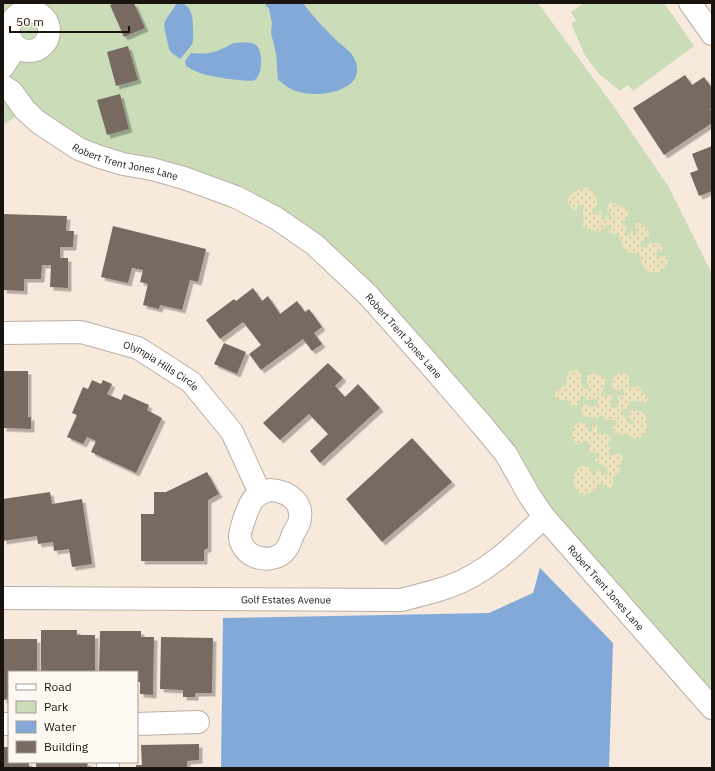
<svg xmlns="http://www.w3.org/2000/svg" width="715" height="771" font-family="'IBM Plex Sans',sans-serif">
<style>
.green{fill:#caddb8}
.sand{fill:url(#sand-dots)}
.water{fill:#82a9d8}
.building{fill:#786b61;filter:url(#shadow)}
.lines{fill:none;stroke-linecap:round;stroke-linejoin:round}
.minor-casing{stroke:#bcaea3;stroke-width:24}
.minor{stroke:#fff;stroke-width:22}
.labels{text-anchor:middle;dominant-baseline:central;stroke-width:3;stroke-linejoin:round;paint-order:stroke}
.street-label{font-size:10px;fill:#191410;stroke:#fef8f3}
</style>
<defs>
<pattern id="sand-dots" width="8" height="8" patternUnits="userSpaceOnUse"><rect width="8" height="8" fill="#ece2bd"/><path d="M2 2h.1M6 6h.1" fill="none" stroke="#cac1a1" stroke-width="1.8" stroke-linecap="round"/></pattern>
<filter id="shadow"><feDropShadow dx="3.5" dy="3.5" stdDeviation="0" flood-color="#0004"/></filter>
</defs>
<rect width="100%" height="100%" fill="#f8e9dd"/>
<path class="green" d="M3,3H538L615,108L668,186L712,274V696L564,528L330,251L161,163L76,140L31,107L3,125Z
M584,3H664L694,46L633,91L628,85L620,91L599,74L585,55L571,24L576,20L571,12Z"/>
<path class="sand" d="M588,187C595,191 596,197 598,204L591,211L594,215L597,214L599,211H601L602,213L601,218L602,220H605L606,215L610,220L613,218L608,211L607,206L610,203H614L628,210C629,216 627,219 622,223L623,226L628,227L624,233L626,236L630,235V231L632,230L635,235L638,234L635,225L636,222H639C644,226 651,229 649,237L640,242V245L642,248L650,243H659L663,247L662,250L655,253L657,258L665,255L668,259C668,273 652,276 644,268C641,265 641,260 640,256L637,253H628L624,249L618,234H609L607,232L612,228L610,225H607L600,232C595,232 586,228 582,226L584,220L582,213L584,207L579,204L577,209L573,210L567,201C568,193 581,188 588,187Z
M577,370L581,374V382L584,389H588L590,387L586,381L587,375C594,373 599,374 605,379L606,383L601,395L602,396L606,398L610,393L612,396L610,406L613,408H616L619,402L616,394L621,396L625,394L624,390H614C608,381 615,372 626,373L630,379L628,386L630,388L639,386L648,398V400L644,403L635,401L630,402L626,409H623L621,413L625,415L627,422L633,425L634,423L629,417L628,412C635,407 645,411 647,420C647,424 647,428 646,431L639,439L633,438L628,434C620,435 616,436 612,429L613,427L618,424L615,420H605L604,416L601,415L597,419L583,416C580,412 581,407 585,404C590,405 594,408 598,404L597,399L586,400L584,396H581L579,403L575,407L570,405L569,401L557,399L554,394L557,390C574,383 563,382 569,371Z
M580,422L587,424L589,432L593,431L592,425H596L598,427L597,433L599,434H608L611,440L607,445V446L611,448L609,453L610,456L619,453L622,455L623,459L620,464V472L614,476L613,485L610,488L601,483L594,491L584,495L580,494L574,487C571,477 575,466 586,465L589,467L592,475L596,473V469L598,468L604,475L607,474L608,469L604,466L595,462V459L600,458V456L597,453L589,452V443L584,441L577,445C569,438 571,426 580,422Z"/>
<path class="water" d="M177,3C192,3 193,17 193,28C193,33 194,39 192,44C189,49 184,54 180,59L172,53L169,49L164,26L165,21Z
M264,3H303C313,17 326,30 338,42C344,47 352,52 355,60C368,91 319,98 299,92C291,90 285,85 278,80L276,53L271,33L272,23L269,9Z
M234,43C240,43 251,41 256,45C263,51 263,74 255,80C251,83 207,76 200,73C195,71 191,69 186,66L185,61L191,53C211,55 216,52 234,43Z
M540,568L613,643L609,768H221L223,618L489,613L533,593Z"/>
<path class="building" d="M115,3H134L145,28L124,37L110,5Z
M128,46L138,80L116,86L107,52Z
M685,75L692,85L704,77L712,88V108L710,109L712,113V123L664,155L633,108Z
M120,94L129,129L107,135L97,100Z
M712,146V191L699,196L690,173L698,170L692,154Z
M3,214L67,216L66,231H74L73,247H60V258H68V288L50,287L51,265H42L41,279H24V291L3,290Z
M113,226L206,249L198,282L190,280L182,310L160,305L159,309L143,305L148,284L140,282L143,270L132,268L128,283L101,277Z
M253,288L262,301L268,296L280,314L297,301L305,312L309,309L322,327L314,333L322,344L312,351L303,339L261,370L249,354L261,345L243,322L220,339L206,320L234,299L236,301Z
M224,343L246,352L237,374L214,364Z
M328,363L343,378L335,386L345,397L358,384L380,408L320,463L310,451L328,434L309,414L280,440L263,423Z
M3,371H28V417H31V429L3,428Z
M92,380L101,384L103,380L112,384L107,394L121,400L124,394L149,405L147,410L162,418L136,473L91,452L96,441L87,437L83,444L67,437L77,415L72,413L83,387L88,389Z
M412,438L452,482L382,542L346,499Z
M207,472L219,494L208,500V548L204,550V561H141V514H154V492H166Z
M50,492L52,504L82,499L92,564L72,567L69,549L54,551L53,542L38,544L37,536L3,541V499Z
M41,630H77V635H95V672H41Z
M100,631H141V637H154L153,695L140,694V682H137V672H99Z
M161,637L213,638L212,693H195V697H183V690L160,689Z
M3,639H37V672H9V699L3,700Z
M199,744V760L187,761V768H136V765H142L141,745Z
M3,747H9V762H29V768H3Z
M36,762H88L87,768H36Z"/>
<g class="lines">
<g class="minor-casing">
<g id="minor">
<path d="M690,3L712,34"/>
<circle cx="29" cy="31" r="20"/>
<path d="M3,67L16,47"/>
<path id="s1" d="M3,86L12,92L25,110L38,122L79,149L100,157L123,164L152,169L184,178L236,197L276,218L315,245L368,295L424,358L482,425L506,454L529,495L544,517L712,708"/>
<path id="s2" d="M3,333L81,332L138,348L191,382L232,432L260,493"/>
<path d="M270,490C288,491 305,502 299,523C297,527 295,531 293,534C291,539 290,544 287,548C280,560 263,561 252,555C246,552 241,545 240,538C239,532 248,507 252,501C256,495 263,492 270,490Z"/>
<path id="s3" d="M3,598L401,600C417,596 433,592 448,587C486,574 516,544 544,517"/>
<path d="M3,724H9"/>
<path d="M137,724L198,722"/>
<path d="M108,762V768"/>
</g>
</g>
<use href="#minor" class="minor"/>
</g>
<g class="labels">
<g class="street-label">
<text stroke="none"><textPath href="#s1" startOffset="148">Robert Trent Jones Lane</textPath></text>
<text stroke="none"><textPath href="#s1" startOffset="484">Robert Trent Jones Lane</textPath></text>
<text stroke="none"><textPath href="#s2" startOffset="166">Olympia Hills Circle</textPath></text>
<text stroke="none"><textPath href="#s1" startOffset="808">Robert Trent Jones Lane</textPath></text>
<text stroke="none"><textPath href="#s3" startOffset="283">Golf Estates Avenue</textPath></text>
</g>
</g>
<rect width="715" height="771" fill="none" stroke="#191410" stroke-width="8"/>
<rect x="8" y="671" width="130" height="92" fill="#fef8f3" stroke="#a29d98"/>
<rect x="16" y="684" width="20" height="6" fill="#ffffff" stroke="#a29d98"/>
<text x="44" y="691" font-size="12" fill="#191410">Road</text>
<rect x="16" y="701" width="20" height="12" fill="#caddb8" stroke="#a29d98"/>
<text x="44" y="711" font-size="12" fill="#191410">Park</text>
<rect x="16" y="721" width="20" height="12" fill="#82a9d8" stroke="#a29d98"/>
<text x="44" y="731" font-size="12" fill="#191410">Water</text>
<rect x="16" y="741" width="20" height="12" fill="#786b61" stroke="#a29d98"/>
<text x="44" y="751" font-size="12" fill="#191410">Building</text>
<path d="M10 26v6h119v-6" fill="none" stroke="#191410" stroke-width="2"/>
<text x="16" y="26" font-size="12" fill="#191410" stroke="#fef8f3" stroke-width="3" paint-order="stroke">50 m</text>
</svg>
